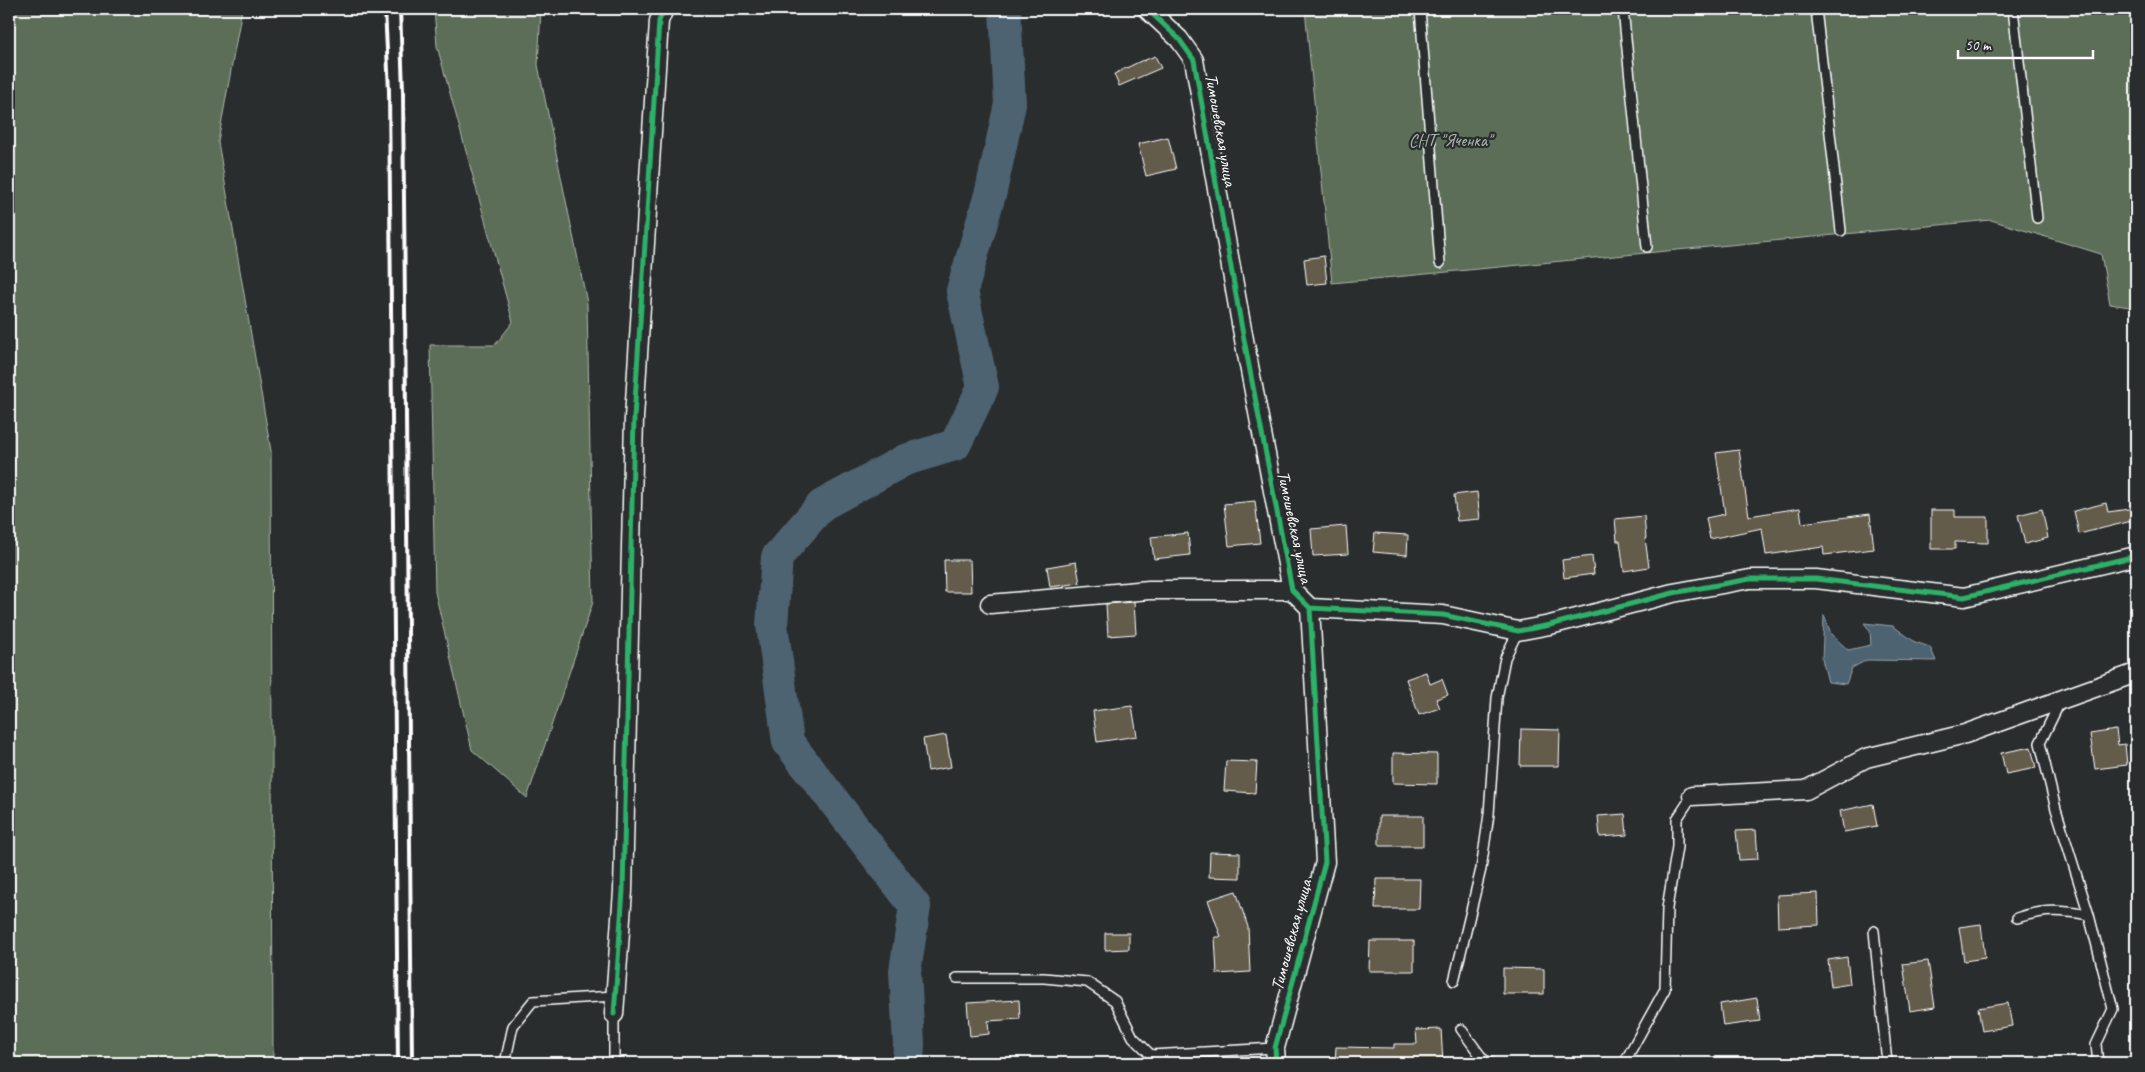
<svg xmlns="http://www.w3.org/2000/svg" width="2145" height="1072" font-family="Caveat,sans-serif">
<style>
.green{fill:#5b6e58;stroke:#adb6ac}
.water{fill:#4e6472;stroke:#95a2aa}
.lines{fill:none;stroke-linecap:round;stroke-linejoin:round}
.river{stroke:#4e6472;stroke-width:32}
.building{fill:#645c4c;stroke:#fff}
.service-casing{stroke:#fff;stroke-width:12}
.minor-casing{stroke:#fff;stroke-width:21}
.service{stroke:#2a2d2e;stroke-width:9}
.minor{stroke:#2a2d2e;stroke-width:18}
.rail{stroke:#fff;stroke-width:4}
.cycleway-casing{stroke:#2a2d2e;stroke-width:8}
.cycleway{stroke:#2db169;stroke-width:5}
.labels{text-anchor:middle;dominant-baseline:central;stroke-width:4.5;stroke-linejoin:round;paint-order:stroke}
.street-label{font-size:18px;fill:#fff;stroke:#2a2d2e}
.park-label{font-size:18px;fill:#adb6ac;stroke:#2a2d2e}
</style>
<rect width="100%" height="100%" fill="#2a2d2e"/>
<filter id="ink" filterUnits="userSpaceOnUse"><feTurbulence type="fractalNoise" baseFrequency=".02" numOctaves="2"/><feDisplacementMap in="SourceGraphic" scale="10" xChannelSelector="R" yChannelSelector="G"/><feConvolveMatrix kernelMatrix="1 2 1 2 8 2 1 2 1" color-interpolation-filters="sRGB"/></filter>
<g filter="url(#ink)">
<path class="green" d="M9,9H242L218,142L271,451L273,1063H9Z
M434,9H541L538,65L587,303L593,602L527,798L472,750L435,592L430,345H495L513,322L437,46Z
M1305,9H2136V308L2110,304L2101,254L1991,220L1332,283Z"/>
<path class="water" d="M1824,615L1831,634L1848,650L1871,645L1870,631L1864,623L1893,626L1915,642L1930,647L1936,661L1867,660L1852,668L1846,684L1828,682L1822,659Z"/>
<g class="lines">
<path class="river" d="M908,1063L909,1044L905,971L915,906L788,742L772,625L777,557L822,505L905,460L955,445L983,387L962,291L991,191L1010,104L1005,9"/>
</g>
<path class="building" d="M1155,56L1161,68L1119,86L1114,74L1143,60V61Z
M1168,137L1176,169L1146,176L1138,144Z
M1324,256L1327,283L1307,285L1304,259Z
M1739,450L1749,516L1800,508L1802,523L1870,514L1874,549L1824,555L1823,547L1766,555L1762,528L1710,539L1706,518L1725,514L1716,453Z
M1477,492L1480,519L1457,521L1454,495Z
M1255,501L1260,543L1229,546L1224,504Z
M2106,503L2108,512L2136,508V520L2079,534L2074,511Z
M2042,509L2048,538L2025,544L2018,515Z
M1931,510H1955V517H1988V543L1955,542V549H1931Z
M1644,516L1646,538H1645L1649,567L1624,571L1620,541H1617L1615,519Z
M1346,526L1348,554L1313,556L1311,529Z
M1188,533L1190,555L1154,559L1151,537Z
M1375,533L1408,535L1407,555L1373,552Z
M1592,556L1594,574L1564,578L1562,560Z
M944,560H970L971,592H945Z
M1076,562L1080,583L1050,587L1047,567Z
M1134,602L1136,634L1108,636L1106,604Z
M1426,672L1430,684L1442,679L1448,695L1436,699L1440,708L1419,715L1406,679Z
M1132,706L1137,736L1097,742L1093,711Z
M1521,729L1560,730L1559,766H1520Z
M2116,730L2118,745L2125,744L2127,765L2095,769L2090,734Z
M946,735L951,767L928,771L923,739Z
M2031,747L2036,768L2006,774L2001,753Z
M1393,753L1437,754V784L1393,783Z
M1226,761L1257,762L1255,793L1224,791Z
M1873,804L1877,826L1844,832L1840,811Z
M1625,814L1627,835L1600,837L1598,816Z
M1379,816H1423V846H1379Z
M1756,830L1758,859L1739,860L1736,831Z
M1210,852L1240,853V878L1209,877Z
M1376,879H1420L1419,909H1375Z
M1236,891L1248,927L1250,972L1217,974L1215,937H1221L1208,900Z
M1818,893L1819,925L1778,927L1777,895Z
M1981,924L1985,958L1964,961L1959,927Z
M1105,933H1129V949L1105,950Z
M1370,941H1414V971H1369Z
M1847,957L1850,984L1831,987L1828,960Z
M1928,961L1935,1007L1910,1011L1903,964Z
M1503,968L1544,969V994H1503Z
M1757,998L1760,1021L1723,1026L1720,1004Z
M1019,1000L1020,1019L988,1021L989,1034L970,1036L967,1003Z
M2008,1003L2012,1026L1982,1031L1978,1008Z
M1441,1029L1443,1063H1335L1336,1047L1394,1048V1044H1417L1416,1030Z"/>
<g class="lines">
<g class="service-casing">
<path id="service" d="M1420,9L1440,263
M1623,9L1647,247
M1816,9L1841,231
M2013,9L2037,218
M2061,700L2040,743L2056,809L2089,915
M2017,918C2044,909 2062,910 2089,915L2113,1009L2096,1045L2098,1063
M1874,931L1887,1063
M957,978H1044L1087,982L1115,1001L1133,1037L1151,1055L1275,1048
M1454,981L1481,869L1489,814L1497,698L1505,658L1518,631
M1461,1029L1483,1059L1491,1063
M505,1063L513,1026L533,1001L615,996
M614,1063V1014
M1624,1063L1665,989L1667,908L1677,847V819L1692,796"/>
</g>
<g class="minor-casing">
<path id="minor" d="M1147,9L1179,39L1194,60L1242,329L1292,590L1310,608L1325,862L1275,1048L1276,1063
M990,604L1149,590H1292
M1310,608L1443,615L1518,631L1550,625L1673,593L1750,579H1816L1964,597L2136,556
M1692,796L1806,790L1866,758L1965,734L2136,673
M614,1014L623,891L634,418L659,21L664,9"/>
</g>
<use href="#service" class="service"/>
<use href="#minor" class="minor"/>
<path class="rail" d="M385,9L389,91L398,1063
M400,9L403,91L412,1063"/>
<g class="cycleway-casing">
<path id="cycleway" d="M1147,9L1179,39L1194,60L1242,329L1292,590L1310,608L1325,862L1275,1048L1276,1063
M1310,608L1443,615L1518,631L1550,625L1673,593L1750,579H1816L1964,597L2136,556
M614,1014L623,891L634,418L659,21L664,9"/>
</g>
<use href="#cycleway" class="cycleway"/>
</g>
</g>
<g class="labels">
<g class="street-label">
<text transform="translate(1221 130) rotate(80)">Тимошевская улица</text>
<text transform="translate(1295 527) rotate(78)">Тимошевская улица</text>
<text transform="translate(1291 935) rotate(-75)">Тимошевская улица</text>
</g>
<g class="park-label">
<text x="1450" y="140">СНТ "Яченка"</text>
</g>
</g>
<rect width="2145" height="1072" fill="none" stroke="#2a2d2e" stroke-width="30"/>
<rect x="15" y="15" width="2115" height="1042" fill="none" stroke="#fff" stroke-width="2" filter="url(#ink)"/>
<path d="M1958 50v8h135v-8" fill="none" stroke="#ffffff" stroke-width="2.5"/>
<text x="1965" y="50" font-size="15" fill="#ffffff" stroke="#2a2d2e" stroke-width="4" paint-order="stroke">50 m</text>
</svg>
